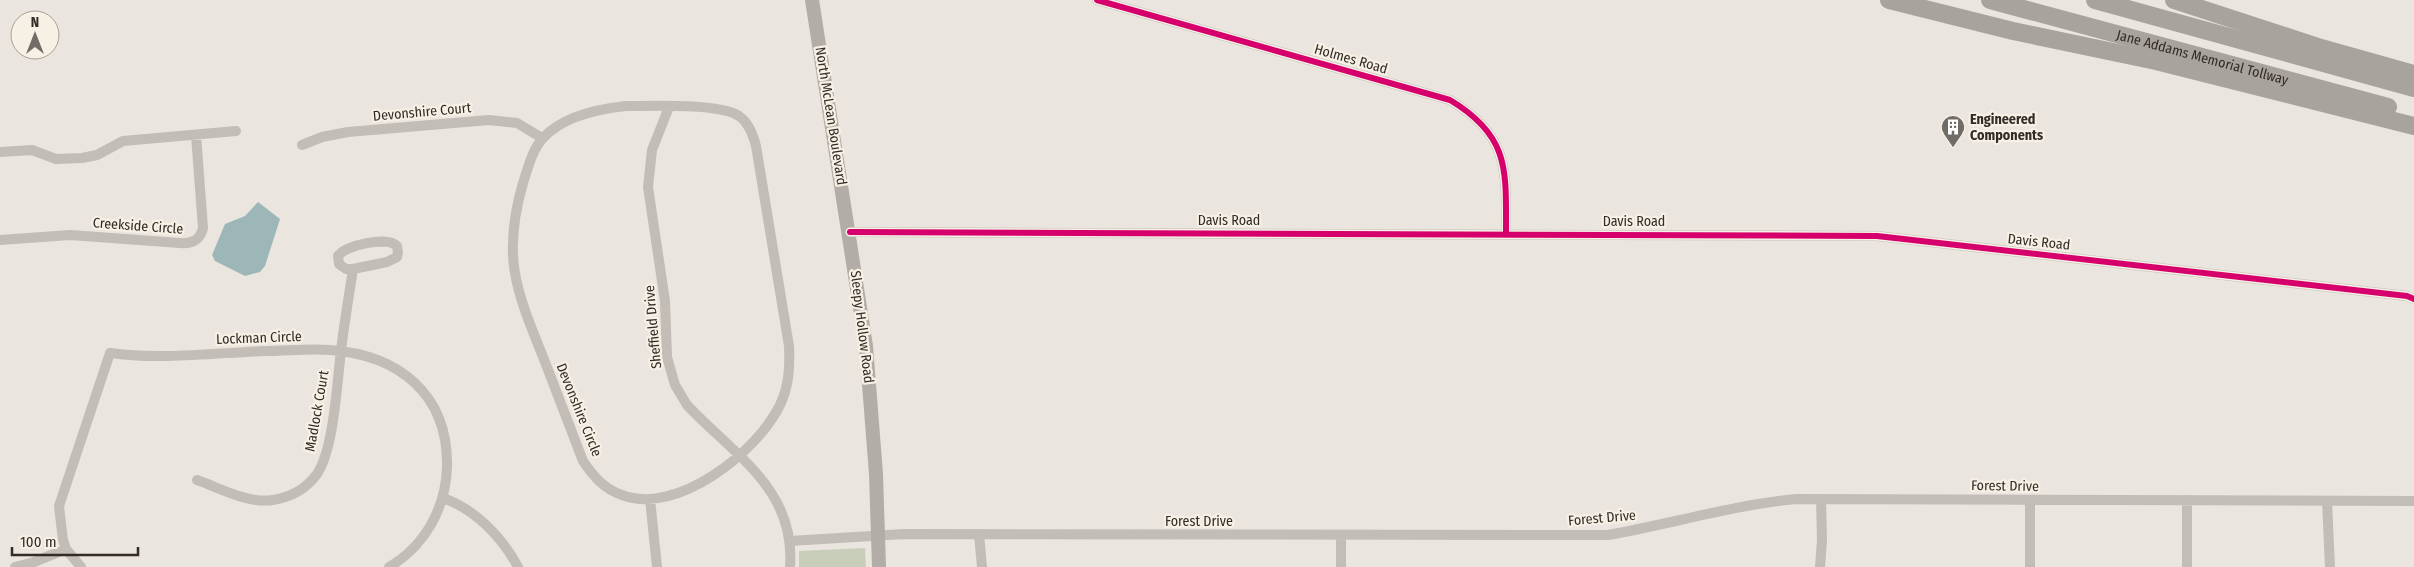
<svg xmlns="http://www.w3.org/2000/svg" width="2414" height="567" font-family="'Fira Sans Condensed',sans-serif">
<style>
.green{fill:#c9ceba}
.water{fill:#9db7b8}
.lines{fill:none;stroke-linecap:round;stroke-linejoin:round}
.street{stroke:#c2bdb7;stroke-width:10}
.secondary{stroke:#b3ada8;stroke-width:14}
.highway{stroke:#a8a49d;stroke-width:18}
.cycleway-casing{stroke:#f6f0e5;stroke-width:9}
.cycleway{stroke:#d6006c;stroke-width:6}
.labels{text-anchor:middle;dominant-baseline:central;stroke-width:4.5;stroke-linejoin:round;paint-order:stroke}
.street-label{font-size:14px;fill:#322b27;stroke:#f6f0e5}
.poi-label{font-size:14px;font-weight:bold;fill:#322b27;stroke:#f6f0e5;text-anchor:start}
</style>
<rect width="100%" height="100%" fill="#eae5de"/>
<path class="green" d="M865,548L866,567H799V551Z"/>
<path class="water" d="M258,202L280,219L265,266L260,272L245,276L215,261L212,255L225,224L245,216Z"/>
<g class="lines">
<path class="street" d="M1097,0L1450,100C1510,136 1506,170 1506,233
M626,106C651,106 719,103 739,116C749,123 753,135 756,146L789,346C790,367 789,386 780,405C757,452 677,516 622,495C604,489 593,476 583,461C570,428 558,395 545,362C517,292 501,259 523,183C528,168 532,150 543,138C563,116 598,109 626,106Z
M669,107L652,150L648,187L665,301L667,357L675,385L687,405C734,455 796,489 790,567
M302,145L322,137L348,132L489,120L517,123L542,138
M0,152L32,150L56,159L82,158L97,155L123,141L236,131
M850,232L1877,236L2407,296L2414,299
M0,240L70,235L180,243C192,244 200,240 203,228L196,135
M197,480C220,488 248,504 273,500C292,497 306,489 317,474C334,449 337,382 341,351C344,324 349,296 353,269L387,262L397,257L398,253L397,246C388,236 345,245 338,256L339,264L346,269H353
M443,498C475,509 502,537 518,567
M650,499L657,567
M2187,500V567
M2327,501L2330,567
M979,534L982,567
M1341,535V567
M790,541L904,534L1608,535C1671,524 1733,505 1796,499L2414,501
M15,567L34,562L66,549
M81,567L66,549L63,540L59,506L110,353C158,360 216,353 265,351C286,351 309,348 330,350C399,355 448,394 447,466C446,508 425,546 389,567
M1820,567L1822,540L1821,499
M2030,567V501"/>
<path class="secondary" d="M812,0L866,346L876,474L879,567"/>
<g class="highway">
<path d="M1889,0L2013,31L2156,61L2414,126"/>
<path id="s1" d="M1990,0L2388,107"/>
<path d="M2095,0L2414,88"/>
<path d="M2174,0L2321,48L2414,74"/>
</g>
<g class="cycleway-casing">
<path id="cycleway" d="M1097,0L1450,100C1510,136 1506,170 1506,233
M850,232L1877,236L2407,296L2414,299"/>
</g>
<use href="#cycleway" class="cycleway"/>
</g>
<defs>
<g id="building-pin" transform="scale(1.25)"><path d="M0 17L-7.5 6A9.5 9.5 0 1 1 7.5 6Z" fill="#726c67" stroke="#f6f0e5"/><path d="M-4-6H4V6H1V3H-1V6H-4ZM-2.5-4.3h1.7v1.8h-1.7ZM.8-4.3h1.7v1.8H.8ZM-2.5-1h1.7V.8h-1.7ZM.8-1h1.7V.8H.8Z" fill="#fff"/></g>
</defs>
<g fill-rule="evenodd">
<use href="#building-pin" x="1953" y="127"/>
</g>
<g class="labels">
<g class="street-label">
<text stroke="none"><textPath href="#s1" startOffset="220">Jane Addams Memorial Tollway</textPath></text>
<text transform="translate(1351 59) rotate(16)">Holmes Road</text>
<text transform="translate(422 112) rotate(-5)">Devonshire Court</text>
<text transform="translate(831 116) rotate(81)">North McLean Boulevard</text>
<text x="1229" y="220">Davis Road</text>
<text x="1634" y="221">Davis Road</text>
<text transform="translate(138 226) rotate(4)">Creekside Circle</text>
<text transform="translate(2039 242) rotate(6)">Davis Road</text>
<text transform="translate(653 327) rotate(-95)">Sheffield Drive</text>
<text transform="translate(862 327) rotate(83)">Sleepy Hollow Road</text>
<text transform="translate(259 338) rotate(-2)">Lockman Circle</text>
<text transform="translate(579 410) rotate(68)">Devonshire Circle</text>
<text transform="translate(317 411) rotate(-80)">Madlock Court</text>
<text transform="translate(2005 486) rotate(1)">Forest Drive</text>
<text transform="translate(1602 518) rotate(-5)">Forest Drive</text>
<text x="1199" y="521">Forest Drive</text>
</g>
<g class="poi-label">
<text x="1970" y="119">Engineered<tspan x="1970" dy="16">Components</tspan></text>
</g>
</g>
<g transform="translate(35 35)"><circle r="24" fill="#f6f0e5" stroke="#a8a199"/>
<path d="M0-4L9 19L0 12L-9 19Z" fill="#726c67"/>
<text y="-8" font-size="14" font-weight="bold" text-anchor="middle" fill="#322b27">N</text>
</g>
<path d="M12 547v8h126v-8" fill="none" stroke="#322b27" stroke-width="2.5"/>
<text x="20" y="547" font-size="15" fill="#322b27" stroke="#f6f0e5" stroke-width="4" paint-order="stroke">100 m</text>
</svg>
